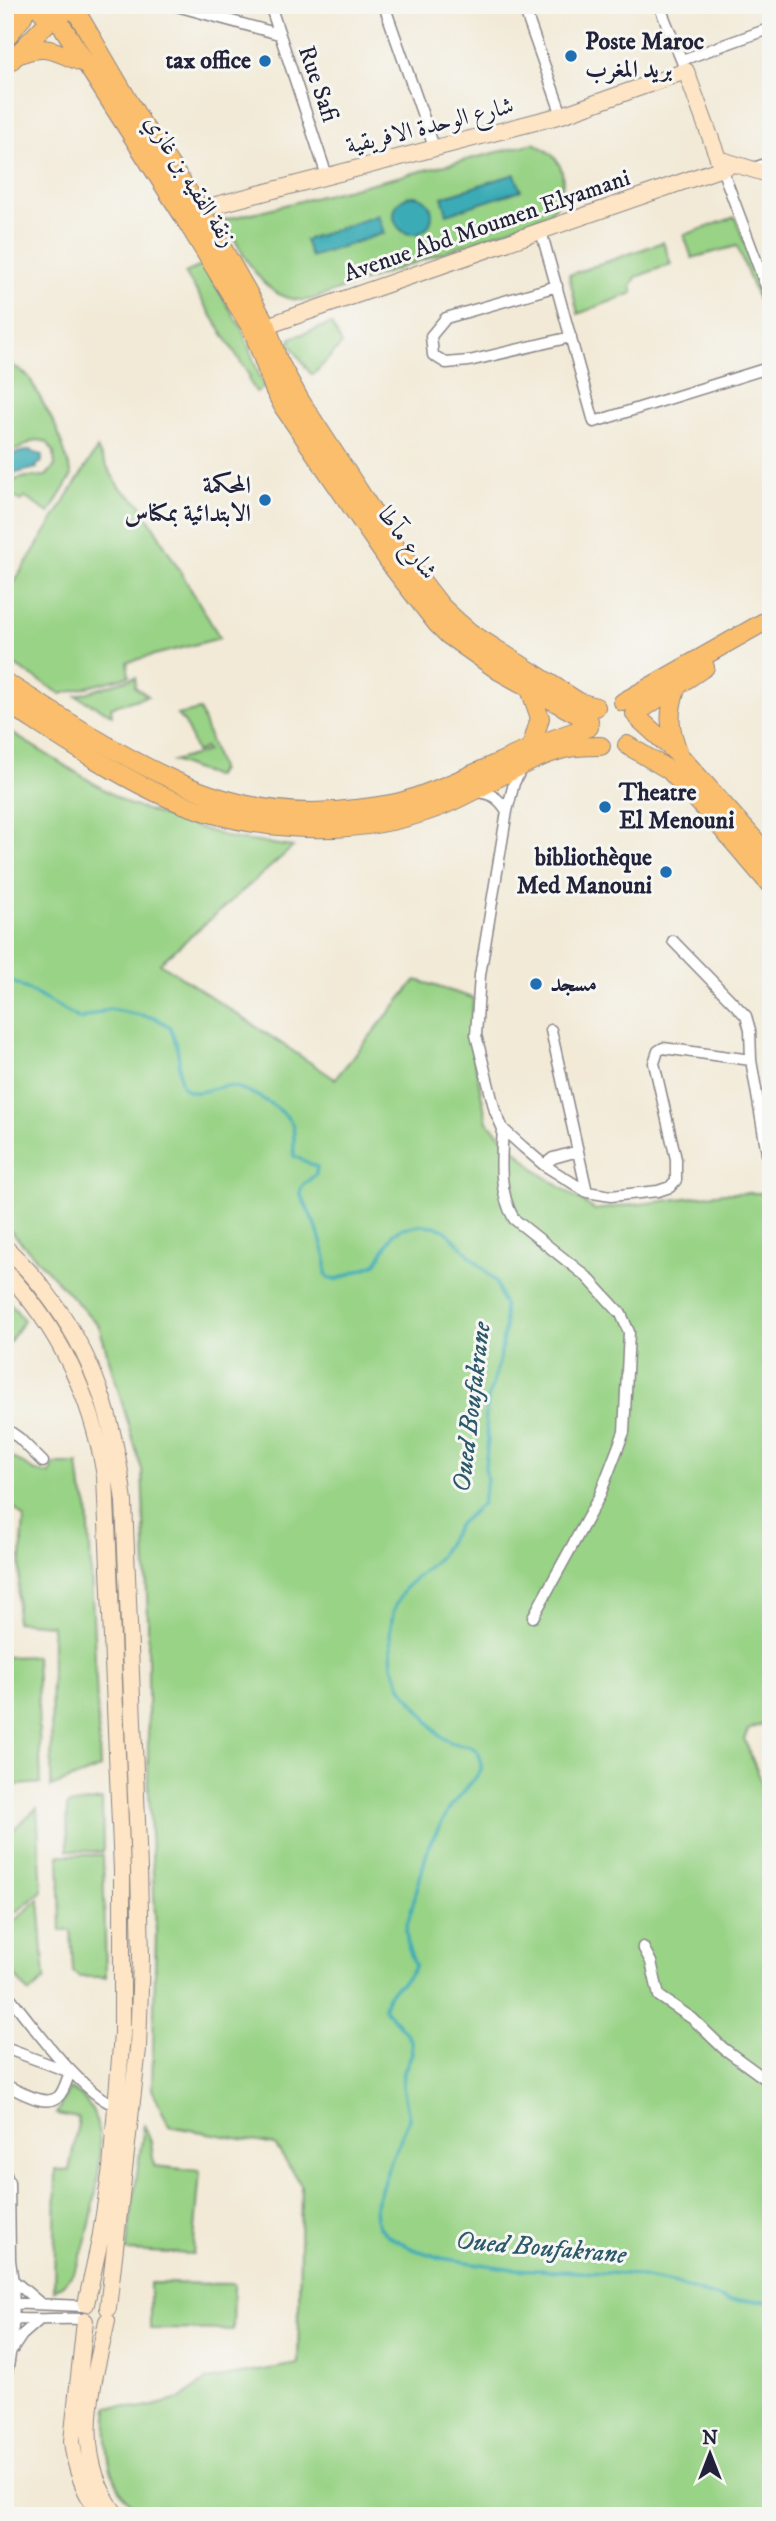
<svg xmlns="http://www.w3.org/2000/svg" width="776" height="2521" font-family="'IM FELL DW Pica',Amiri,serif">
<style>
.green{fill:#99d386;stroke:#5e7a60;stroke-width:2}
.water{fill:#3bacb6;stroke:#2e6778;stroke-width:2}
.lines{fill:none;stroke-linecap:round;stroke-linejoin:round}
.stream{stroke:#3bacb6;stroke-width:3.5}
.street-casing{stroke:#8a8689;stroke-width:13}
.secondary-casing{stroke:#8a8689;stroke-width:18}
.primary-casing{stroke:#8a8689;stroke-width:20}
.street{stroke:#fff;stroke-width:10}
.secondary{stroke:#fde5c5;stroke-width:16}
.primary{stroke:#fabe6d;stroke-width:18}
.poi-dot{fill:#1f6fb2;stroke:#f6f6f2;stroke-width:2.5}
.labels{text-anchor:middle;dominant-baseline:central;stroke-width:6;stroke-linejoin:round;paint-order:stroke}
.poi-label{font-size:24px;font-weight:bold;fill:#22223b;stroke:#f6f6f2;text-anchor:start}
.street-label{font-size:24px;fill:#22223b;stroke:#f6f6f2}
.water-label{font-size:26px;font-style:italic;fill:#2c596c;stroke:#f6f6f2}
</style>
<rect width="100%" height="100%" fill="#f6f6f2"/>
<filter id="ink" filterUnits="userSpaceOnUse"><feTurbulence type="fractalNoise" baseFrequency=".0143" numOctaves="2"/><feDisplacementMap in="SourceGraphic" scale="14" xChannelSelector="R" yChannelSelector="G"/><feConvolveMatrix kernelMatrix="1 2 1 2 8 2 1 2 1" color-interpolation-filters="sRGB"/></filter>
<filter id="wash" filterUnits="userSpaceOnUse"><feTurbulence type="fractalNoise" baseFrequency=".00686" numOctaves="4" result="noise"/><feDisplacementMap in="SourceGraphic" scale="28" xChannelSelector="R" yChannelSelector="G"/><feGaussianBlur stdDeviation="1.57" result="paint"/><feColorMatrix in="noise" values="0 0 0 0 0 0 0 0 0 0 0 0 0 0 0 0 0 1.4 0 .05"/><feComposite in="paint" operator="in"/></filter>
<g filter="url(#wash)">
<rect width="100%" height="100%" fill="#f2ead7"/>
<path class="green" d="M534,143C540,147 547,150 552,155C570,172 563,200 548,215L313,299C265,309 244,254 224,220Z
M735,217L771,316V334L737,246L692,258L684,235Z
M663,242L671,264L636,277L631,286L633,293L578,314L569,275Z
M203,265L242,329L264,388L256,392L248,379L250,377L185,273Z
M331,324L342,344L314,374L310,373L290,344L291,338Z
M5,360L29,377L57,429L72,475L49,513L24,497L21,501L5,491V482L27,477L46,476L55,466L54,452L47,442C33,437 30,444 18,449C14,450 10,450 5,451Z
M97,449L119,487L140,504L220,638L127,662L129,676L61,694L5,659V597Z
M136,677L135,687L148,696L111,707L112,715L76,696Z
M200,710L220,769L215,777L173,761L207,751L205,748L196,752L185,723L177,715Z
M5,729L128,804L230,838L293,847L160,963L335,1079L416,980L473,998L471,1043L487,1122L538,1172L595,1210L724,1193H771V1726L761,1724L748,1730L744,1739L771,1805V2516H143C107,2486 104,2449 108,2406L145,2408L180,2399L207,2380L298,2364L301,2185L275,2145L169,2126L152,2089L156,1933L148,1775V1620L142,1470L99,1326L5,1225Z
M5,1297L24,1320L5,1349Z
M5,1453L35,1471L50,1474L54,1464H78L81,1488L88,1506L100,1768L51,1787L52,1625L16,1622L24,1518L5,1498Z
M36,1656L41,1783L8,1786L5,1749V1657Z
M102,1800L103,1852L68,1850L67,1805Z
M37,1808L42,1891L15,1913L5,1902V1837Z
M59,1855H103L106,1977H79L73,1972L71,1931H61Z
M39,1899L45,1979L29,1993L5,1964V1929Z
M69,2089C86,2096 95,2112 98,2130C105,2161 89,2246 73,2273C68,2281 61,2285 54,2291L56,2169L69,2171L79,2118L56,2114Z
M144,2125L151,2142L154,2166L200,2171L193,2254L126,2251Z
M150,2283L234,2284L233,2330L150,2329Z"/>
<path class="water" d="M515,174L521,190L447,214L442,197Z
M394 215a19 19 0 1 1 38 0a19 19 0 1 1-38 0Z
M378,215L384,233L311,257L305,240Z
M31,450L32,452L42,455V462L36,466L37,468L12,474L5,470L7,455Z"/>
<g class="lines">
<path class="stream" d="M5,977L80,1019L109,1009L156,1018L170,1027C173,1036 177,1044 178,1053C180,1063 178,1077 182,1085C191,1101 215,1085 228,1086C245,1087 284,1108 292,1124C296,1134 293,1145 294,1156L317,1167L316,1174L302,1186L300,1193L317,1229L326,1258V1273L329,1278L335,1280L376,1264L394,1233L403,1228L421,1225L434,1226L446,1231L496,1282L504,1306L505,1326L500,1359L488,1398L485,1419L488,1439L485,1467L487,1480L482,1504L459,1524L439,1557L405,1588L394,1608L390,1633L392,1666L402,1688L440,1736L452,1743L470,1746L478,1752L481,1760V1771L451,1806L429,1845L406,1929L408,1947L415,1965C409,1983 386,1987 384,2008L405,2032L411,2042L412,2053L404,2071L403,2086L409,2119L390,2163L375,2207L376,2219L379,2227L389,2236L413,2249L441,2258L513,2269L627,2274L676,2284L730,2301H768"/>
</g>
</g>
<g filter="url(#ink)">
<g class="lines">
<g class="street-casing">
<path id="street" d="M173,5L279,34
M270,5L327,176
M384,5L434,147
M523,5L562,115
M659,5L683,64
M682,60L771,28
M722,169L771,300
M751,169L771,162
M541,231L594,422L771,367
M557,286L446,318L431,336L433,355L446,363L469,361L571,337
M522,767L514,783L507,811L480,975L476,1035L495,1111L503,1129L523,1147L544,1165L587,1192L611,1196L658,1191L670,1187L676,1180V1159L654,1063L658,1051L663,1048L751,1060L769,1165
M475,792C491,793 498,797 507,811
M673,941L746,1016L750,1030L751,1060
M551,1030L587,1192
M503,1129C501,1158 498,1192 514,1219L587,1277L621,1314L629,1332L624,1432L599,1497L533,1617
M544,1165L553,1158L578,1151
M5,1428L19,1438L43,1462
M643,1947L651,1962L659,1996L693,2019L723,2048L771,2083
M5,1991C28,2019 87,2103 122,2107
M5,2048L70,2072C67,2079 64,2092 58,2097C44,2108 18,2090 5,2085
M5,2172L9,2183L10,2260L5,2292
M14,2281L41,2304
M5,2303L85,2306
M5,2318C32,2321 57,2318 84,2319
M12,2350L22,2335L38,2321
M5,2382C14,2341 17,2301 10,2260"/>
</g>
<g class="secondary-casing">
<path id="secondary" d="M725,161L771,175
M189,212L562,115L686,71L722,169
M255,330L734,164
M5,1247C19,1261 34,1275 45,1291C95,1356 115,1422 124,1502L139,1869L141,1958L138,2049L108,2308
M5,1271C60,1329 92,1397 105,1476L122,1870V2034L111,2168L100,2240L86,2304
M85,2321L72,2441C75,2469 84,2493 101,2516
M107,2321C92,2389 70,2455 117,2516"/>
</g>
<g class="primary-casing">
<path id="primary" d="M36,5L45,15L61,18
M76,11L141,122L200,209L267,326L278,360L301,402L397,549L441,606L457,621L471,633L579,702L596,707
M57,18L182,214L253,331L274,389L284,408L394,569L437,624L448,635L499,671L589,721
M5,39L22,18L28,5
M15,56C47,41 56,53 87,64
M5,67L52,18
M5,682C116,750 217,829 355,809C372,807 391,805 407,800C470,780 526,745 589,727
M677,685C668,713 668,726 679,754
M530,689L540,718L531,748
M5,702C54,733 103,767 155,792C240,833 350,841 439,807C480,791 522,760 564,749C576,746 589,746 601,746
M623,702L771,618
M635,714L705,667
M637,717L681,757L771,858
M627,745L669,770L706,810L771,886"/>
</g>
<use href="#street" class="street"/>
<use href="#secondary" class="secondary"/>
<use href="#primary" class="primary"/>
</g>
</g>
<g class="poi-dot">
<circle cx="571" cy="56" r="7"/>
<circle cx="265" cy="61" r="7"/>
<circle cx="265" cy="500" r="7"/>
<circle cx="605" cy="807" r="7"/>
<circle cx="666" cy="872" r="7"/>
<circle cx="536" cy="984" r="7"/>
</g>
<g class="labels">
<g class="poi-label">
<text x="585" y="42">Poste Maroc<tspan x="585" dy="28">بريد المغرب</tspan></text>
<text x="251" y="61" text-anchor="end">tax office</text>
<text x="251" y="486" text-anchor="end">المحكمة<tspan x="251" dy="28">الابتدائية بمكناس</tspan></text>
<text x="619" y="793">Theatre<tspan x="619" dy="28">El Menouni</tspan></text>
<text x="652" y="858" text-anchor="end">bibliothèque<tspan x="652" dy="28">Med Manouni</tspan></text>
<text x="550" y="984">مسجد</text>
</g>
<g class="street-label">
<text transform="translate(318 84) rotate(71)">Rue Safi</text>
<text transform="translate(430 126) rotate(-14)">شارع الوحدة الافريقية</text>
<text transform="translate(190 181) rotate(58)">زنقة الفقيه بن غازي</text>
<text transform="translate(487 226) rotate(-19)">Avenue Abd Moumen Elyamani</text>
<text transform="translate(407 543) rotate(54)">شارع مآطا</text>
</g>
<g class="water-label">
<text transform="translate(472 1407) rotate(-83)">Oued Boufakrane</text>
<text transform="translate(541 2248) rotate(5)">Oued Boufakrane</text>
</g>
</g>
<rect width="776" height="2521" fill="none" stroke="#f6f6f2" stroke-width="28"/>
<g transform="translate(710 2454)" stroke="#f6f6f2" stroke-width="5" paint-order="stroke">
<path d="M0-5L12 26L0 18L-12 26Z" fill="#22223b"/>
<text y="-10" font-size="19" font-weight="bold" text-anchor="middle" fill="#22223b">N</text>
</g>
</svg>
